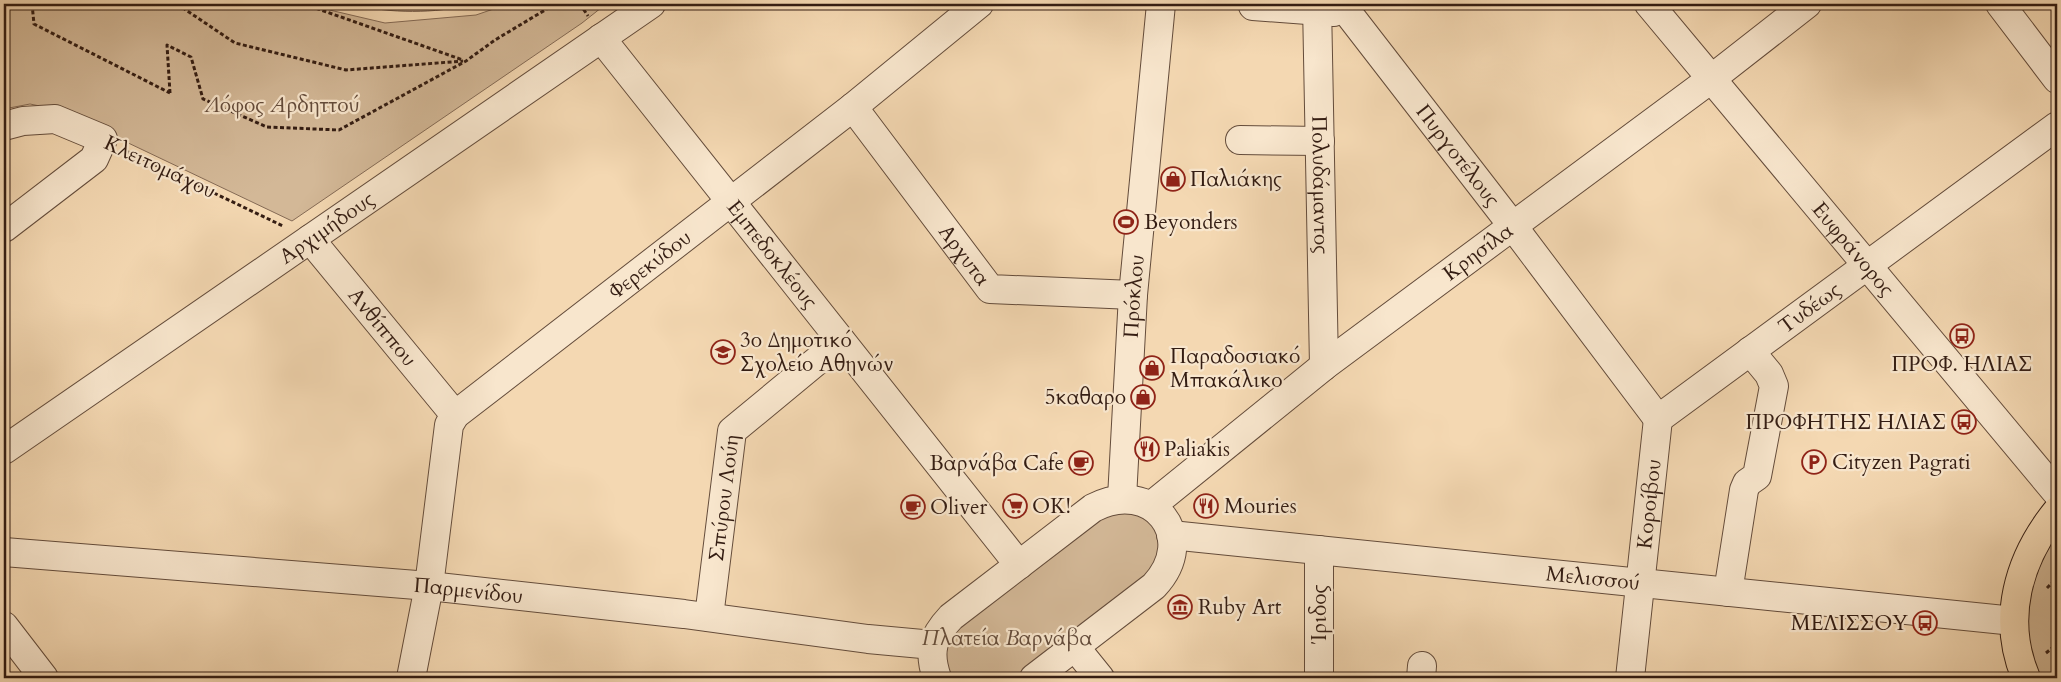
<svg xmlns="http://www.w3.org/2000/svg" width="2061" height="682" font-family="Cardo,serif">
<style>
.green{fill:#d3b897;stroke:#846a55}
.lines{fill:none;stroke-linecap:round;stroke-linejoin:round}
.minor-casing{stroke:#644c3b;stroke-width:30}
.major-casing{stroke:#341d13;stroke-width:30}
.path{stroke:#341d13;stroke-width:3;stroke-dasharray:4 2.5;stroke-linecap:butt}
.minor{stroke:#f8e6cd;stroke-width:28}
.major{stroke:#f4d8b2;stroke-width:28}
.labels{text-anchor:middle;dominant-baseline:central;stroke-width:4.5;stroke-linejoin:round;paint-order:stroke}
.park-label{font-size:21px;font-style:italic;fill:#644c3b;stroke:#f8e6cd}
.street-label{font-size:21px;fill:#341d13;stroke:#f8e6cd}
.poi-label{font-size:21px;fill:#341d13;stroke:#f8e6cd;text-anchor:start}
</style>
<rect width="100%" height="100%" fill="#f4d8b2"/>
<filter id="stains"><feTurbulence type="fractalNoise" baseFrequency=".004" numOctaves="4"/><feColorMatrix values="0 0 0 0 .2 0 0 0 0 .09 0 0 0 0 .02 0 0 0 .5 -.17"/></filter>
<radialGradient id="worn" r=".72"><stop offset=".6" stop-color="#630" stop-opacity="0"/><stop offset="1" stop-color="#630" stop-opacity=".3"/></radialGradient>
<path class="green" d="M4,4H304L385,23L476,15L508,4H606L582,23L292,221L59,110L30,104L4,109Z
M353,4H473C433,14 392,14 353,4Z
M1113,511L1140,513L1159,532L1162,559L1136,587L1020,678H950C942,664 943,648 951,634L1101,517Z
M2057,511V678H2026L2014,621Z"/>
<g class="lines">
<g class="minor-casing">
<g id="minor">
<path id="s1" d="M1317,4L1324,366"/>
<path id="s2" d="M1649,4L2057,493"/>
<path d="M2000,4L2057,79"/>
<path d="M1253,6L1334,12"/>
<path id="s3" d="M1348,13L1512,225L1658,419"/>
<path id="s4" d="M601,38L1019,565"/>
<path id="s5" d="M853,107L990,289L1133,295"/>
<path d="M4,126L23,121L55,119L103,139L94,159L4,228"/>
<path d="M1240,140L1320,141"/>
<path id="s6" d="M310,239L455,415"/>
<path id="s7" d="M1658,419L2057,126"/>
<path id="s8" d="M4,450L651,4"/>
<path id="s9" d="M1122,498L1133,295L1161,4"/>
<path id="s10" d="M1151,506L1324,366L1711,79L1807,4"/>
<path id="s11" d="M1171,535L2014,621"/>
<path id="s12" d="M4,552L429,586L684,614L868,639L933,645"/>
<path d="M1728,592L1744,490L1747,483L1757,476L1774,386L1769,374L1750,351"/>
<path id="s13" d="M709,617L732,431L841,341"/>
<path d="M4,626L44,678"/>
<path d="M1075,647L1100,678"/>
<path id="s14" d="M411,678L429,586L449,425L455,415L853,107L979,4"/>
<path d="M937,678C928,652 932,637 951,617L1093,508C1152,477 1200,537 1154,586L1034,678"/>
<path d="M1319,678V550"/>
<path d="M1421,678L1422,666"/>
<path id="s15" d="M1630,678L1658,419"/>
</g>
</g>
<g class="major-casing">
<path id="major" d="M2026,678C2001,619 2018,559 2057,511"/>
</g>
<path class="path" d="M32,4L34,24L170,93
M177,4L235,43L346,70L463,61
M304,4L463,60
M368,4L404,8L456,4
M580,4L588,16
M170,93L167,45L191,57L203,99L267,127L339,130L466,61L495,40L555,4
M126,151L283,226
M2047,588L2057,578
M2046,653L2057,644"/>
<use href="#minor" class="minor"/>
<use href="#major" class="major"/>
</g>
<defs>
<g id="shop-ring" transform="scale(1.25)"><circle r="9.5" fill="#f8e6cd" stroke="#8f2418" stroke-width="1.5"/><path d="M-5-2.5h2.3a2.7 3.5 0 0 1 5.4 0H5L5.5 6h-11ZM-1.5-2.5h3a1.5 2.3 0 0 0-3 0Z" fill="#8f2418"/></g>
<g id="stadium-ring" transform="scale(1.25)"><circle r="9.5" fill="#f8e6cd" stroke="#8f2418" stroke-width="1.5"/><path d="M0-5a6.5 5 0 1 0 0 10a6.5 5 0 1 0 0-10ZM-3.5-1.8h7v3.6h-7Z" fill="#8f2418"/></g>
<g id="bus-ring" transform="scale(1.25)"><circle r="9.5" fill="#f8e6cd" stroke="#8f2418" stroke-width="1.5"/><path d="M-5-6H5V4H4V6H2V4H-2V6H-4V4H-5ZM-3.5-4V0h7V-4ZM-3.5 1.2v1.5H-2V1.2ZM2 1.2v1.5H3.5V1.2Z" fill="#8f2418"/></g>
<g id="school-ring" transform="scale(1.25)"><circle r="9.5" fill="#f8e6cd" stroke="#8f2418" stroke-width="1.5"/><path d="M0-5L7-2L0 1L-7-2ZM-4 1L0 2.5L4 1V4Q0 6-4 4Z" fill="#8f2418"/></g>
<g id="restaurant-ring" transform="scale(1.25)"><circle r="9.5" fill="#f8e6cd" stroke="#8f2418" stroke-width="1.5"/><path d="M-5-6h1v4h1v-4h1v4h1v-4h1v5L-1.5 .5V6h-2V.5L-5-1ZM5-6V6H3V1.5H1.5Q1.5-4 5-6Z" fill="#8f2418"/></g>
<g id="parking-ring" transform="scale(1.25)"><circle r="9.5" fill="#f8e6cd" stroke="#8f2418" stroke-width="1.5"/><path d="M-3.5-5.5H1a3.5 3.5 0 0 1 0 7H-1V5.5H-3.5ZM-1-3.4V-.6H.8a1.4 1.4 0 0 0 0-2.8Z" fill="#8f2418"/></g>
<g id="cafe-ring" transform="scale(1.25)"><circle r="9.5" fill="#f8e6cd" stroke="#8f2418" stroke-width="1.5"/><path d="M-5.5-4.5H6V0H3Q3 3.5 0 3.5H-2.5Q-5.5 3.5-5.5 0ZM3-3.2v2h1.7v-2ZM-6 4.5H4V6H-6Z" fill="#8f2418"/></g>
<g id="supermarket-ring" transform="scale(1.25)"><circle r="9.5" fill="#f8e6cd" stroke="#8f2418" stroke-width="1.5"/><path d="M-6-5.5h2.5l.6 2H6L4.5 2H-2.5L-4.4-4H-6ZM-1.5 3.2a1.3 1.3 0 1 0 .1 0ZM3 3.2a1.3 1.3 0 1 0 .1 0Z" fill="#8f2418"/></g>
<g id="museum-ring" transform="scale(1.25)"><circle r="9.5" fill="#f8e6cd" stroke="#8f2418" stroke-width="1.5"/><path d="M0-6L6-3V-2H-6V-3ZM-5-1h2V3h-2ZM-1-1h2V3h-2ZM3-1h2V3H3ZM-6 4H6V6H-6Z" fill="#8f2418"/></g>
</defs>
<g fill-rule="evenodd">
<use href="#shop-ring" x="1173" y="179"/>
<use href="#stadium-ring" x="1126" y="222"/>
<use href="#bus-ring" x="1962" y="336"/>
<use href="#school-ring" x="723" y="352"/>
<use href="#shop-ring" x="1152" y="368"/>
<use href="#shop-ring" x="1143" y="397"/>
<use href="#bus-ring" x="1964" y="422"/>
<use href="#restaurant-ring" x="1147" y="449"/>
<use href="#parking-ring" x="1814" y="462"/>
<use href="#cafe-ring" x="1081" y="463"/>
<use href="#supermarket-ring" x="1015" y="506"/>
<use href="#restaurant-ring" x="1206" y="506"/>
<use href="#cafe-ring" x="913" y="507"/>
<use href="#museum-ring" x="1180" y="607"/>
<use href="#bus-ring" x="1925" y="623"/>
</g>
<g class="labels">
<g class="park-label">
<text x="283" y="105">Λόφος Αρδηττού</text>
<text x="1007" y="638">Πλατεία Βαρνάβα</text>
</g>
<g class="street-label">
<text stroke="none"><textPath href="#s3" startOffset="180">Πυργοτέλους</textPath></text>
<text transform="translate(160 167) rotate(25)">Κλειτομάχου</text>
<text stroke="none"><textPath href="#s1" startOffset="181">Πολυδάμαντος</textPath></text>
<text stroke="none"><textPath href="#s8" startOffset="392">Αρχιμήδους</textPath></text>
<text stroke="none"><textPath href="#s2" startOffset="319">Ευφράνορος</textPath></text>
<text stroke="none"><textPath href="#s10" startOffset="414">Κρησίλα</textPath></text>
<text stroke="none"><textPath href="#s4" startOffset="276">Εμπεδοκλέους</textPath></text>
<text stroke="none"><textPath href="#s5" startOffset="185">Αρχυτα</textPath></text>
<text stroke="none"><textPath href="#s14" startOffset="514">Φερεκύδου</textPath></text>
<text stroke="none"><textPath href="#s9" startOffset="202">Πρόκλου</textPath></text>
<text stroke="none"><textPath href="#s7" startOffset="188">Τυδέως</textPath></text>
<text stroke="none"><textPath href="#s6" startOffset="114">Ανθίππου</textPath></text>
<text stroke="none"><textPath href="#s13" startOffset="120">Σπύρου Λούη</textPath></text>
<text stroke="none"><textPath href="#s15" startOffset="175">Κοροίβου</textPath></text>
<text stroke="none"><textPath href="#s11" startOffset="424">Μελισσού</textPath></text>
<text stroke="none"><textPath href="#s12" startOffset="466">Παρμενίδου</textPath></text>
<text transform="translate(1319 614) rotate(-90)">Ίριδος</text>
</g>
<g class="poi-label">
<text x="1190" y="179">Παλιάκης</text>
<text x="1144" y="222">Beyonders</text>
<text x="740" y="340">3ο Δημοτικό<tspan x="740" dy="24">Σχολείο Αθηνών</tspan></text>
<text x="1170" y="356">Παραδοσιακό<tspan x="1170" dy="24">Μπακάλικο</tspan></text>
<text x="1962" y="364" text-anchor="middle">ΠΡΟΦ. ΗΛΙΑΣ</text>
<text x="1126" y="397" text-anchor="end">5καθαρο</text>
<text x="1946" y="422" text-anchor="end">ΠΡΟΦΗΤΗΣ ΗΛΙΑΣ</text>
<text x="1164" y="449">Paliakis</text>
<text x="1832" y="462">Cityzen Pagrati</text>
<text x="1064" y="463" text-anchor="end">Βαρνάβα Cafe</text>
<text x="1032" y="506">OK!</text>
<text x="1224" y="506">Mouries</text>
<text x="930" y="507">Oliver</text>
<text x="1198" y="607">Ruby Art</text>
<text x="1908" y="623" text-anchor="end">ΜΕΛΙΣΣΟΥ</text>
</g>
</g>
<rect width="2061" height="682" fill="none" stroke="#f4d8b2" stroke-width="20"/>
<rect x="5" y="5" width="2051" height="672" fill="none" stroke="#341d13" stroke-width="2.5"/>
<rect x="10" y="10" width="2041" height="662" fill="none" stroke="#341d13"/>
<rect width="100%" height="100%" filter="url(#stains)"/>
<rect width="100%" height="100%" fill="url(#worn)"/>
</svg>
